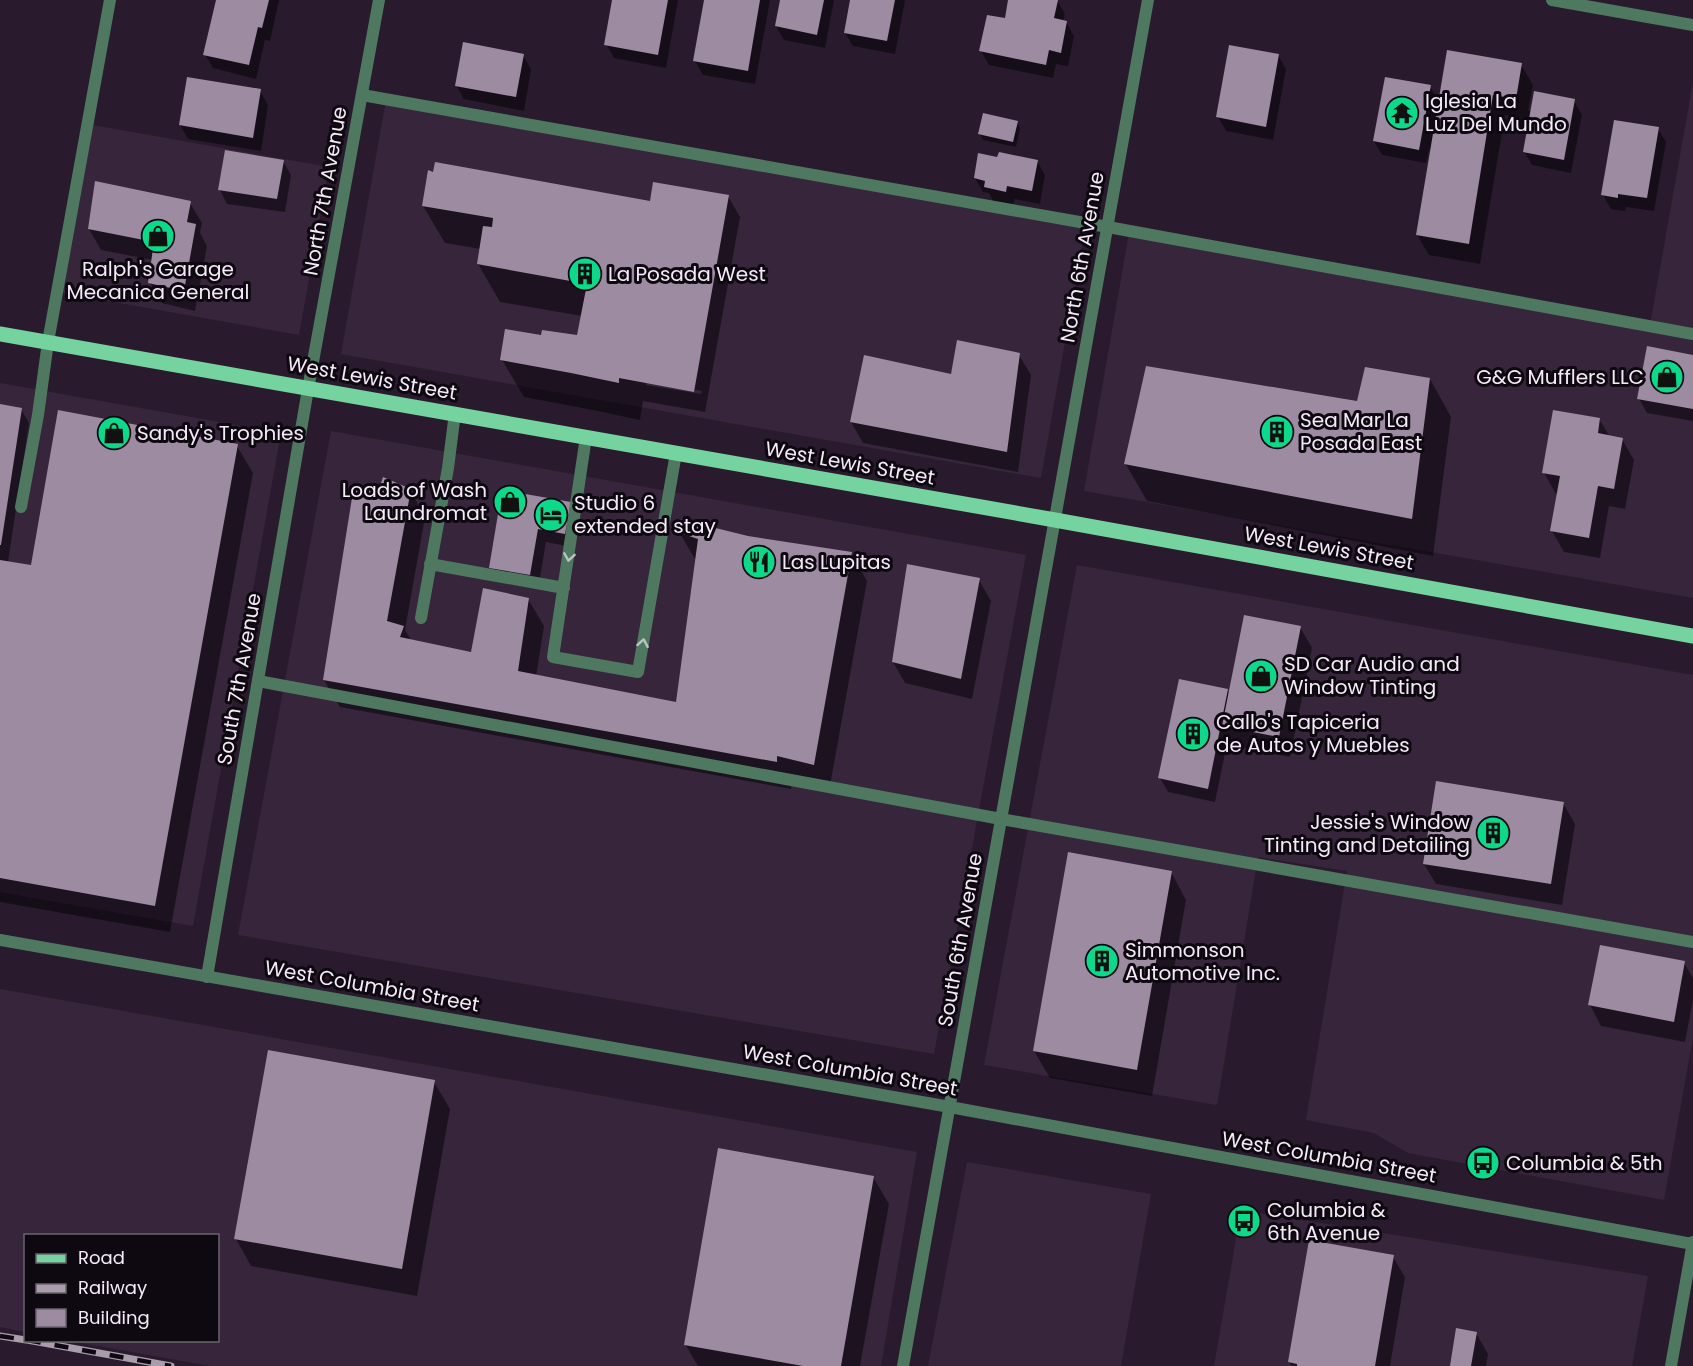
<svg xmlns="http://www.w3.org/2000/svg" width="1693" height="1366" font-family="Poppins,sans-serif">
<style>
.built{fill:#37253c}
.shadow{fill:#0007;fill-rule:evenodd}
.building{fill:#9d8ba2}
.lines{fill:none;stroke-linecap:round;stroke-linejoin:round}
.service{stroke:#4e7960;stroke-width:12}
.tertiary{stroke:#4e7960;stroke-width:12}
.primary{stroke:#74d39f;stroke-width:15}
.rail-casing{stroke:#a99dac;stroke-width:7}
.rail{stroke:#0e0810;stroke-width:4.5;stroke-dasharray:14;stroke-linecap:butt}
.oneway{stroke:#bbc3c3}
.labels{text-anchor:middle;dominant-baseline:central;stroke-width:6;stroke-linejoin:round;paint-order:stroke}
.poi-label{font-size:20px;fill:#f5ebf8;stroke:#0e0810;text-anchor:start}
.street-label{font-size:20px;fill:#f5ebf8;stroke:#0e0810}
</style>
<rect width="100%" height="100%" fill="#291b2d"/>
<path class="built" d="M1693,82V598L1084,491L1129,233L1650,325Z
M386,100L1086,223L1041,478L341,354Z
M87,124L329,167L299,335L57,292Z
M0,383L281,433L193,926L0,892Z
M331,431L1026,555L934,1054L238,935Z
M1077,565L1693,675V1037L1664,1200L1408,1153L1374,1133L1306,1120L1347,871L1258,857L1217,1105L984,1065Z
M0,989L917,1152L881,1366H210L70,1341L218,1340V1236H26L25,1332L0,1327Z
M967,1162L1151,1194L1121,1366H928Z
M1241,1210L1648,1276L1632,1366H1214Z"/>
<path class="shadow" d="M217,0H279L270,41L265,40L256,79L213,68L205,54Z
M614,0H678L666,68L614,58L606,44Z
M705,0H770L755,84L703,75L695,61Z
M781,0H834L825,48L784,40L776,26Z
M851,0H905L895,54L853,46L845,33Z
M1009,0H1057L1065,14L1063,21L1066,22L1074,36L1068,66L1056,64L1053,78L989,65L981,51L1006,20Z
M523,55L531,69L524,111L464,99L456,85Z
M1278,55L1286,69L1273,140L1226,131L1218,117Z
M1521,65L1533,85L1528,111L1574,101L1582,115L1571,173L1532,165L1524,151L1530,119L1505,115L1480,264L1429,255L1417,235L1431,151L1429,150L1426,163L1382,155L1374,141L1430,86L1439,103Z
M260,91L268,105L261,151L188,139L180,125Z
M1017,122L1020,128L1016,147L983,140L980,134Z
M1658,129L1666,142L1654,211L1626,207L1625,211L1611,209L1603,195Z
M283,161L291,175L285,212L227,204L220,190Z
M1037,161L1045,175L1040,204L1015,199L1013,205L993,201L989,193L983,192L975,178Z
M728,196L740,217L705,412L643,401L640,420L593,410L524,397L502,360L542,337H579L582,316L500,302L478,264L481,249L445,243L423,206L649,202ZM646,382L702,391L701,394L646,385Z
M190,203L202,223L200,233L207,246L195,311L162,303L150,283L153,260L101,250L89,229Z
M1019,355L1031,375L1018,472L863,443L851,422L952,375Z
M1693,356V421L1647,413L1639,399Z
M1430,379L1451,417L1433,556L1147,501L1125,463L1358,402Z
M0,405L21,409L29,423L8,562L32,567L237,446L253,473L170,932L0,902Z
M1599,419L1610,437L1622,439L1634,460L1625,509L1609,506L1600,558L1564,552L1552,531L1558,494H1556L1544,473Z
M410,490L425,517L405,630L411,640L472,654L528,599L544,626L536,677L678,704L697,560L695,559L679,532L748,538L852,554L867,581L829,791L792,782L791,789L340,707L324,680L379,493Z
M570,503L572,547L546,542L538,589L498,582L490,568Z
M979,580L991,601L972,699L905,683L893,662Z
M1300,627L1312,648L1290,757L1236,746L1229,734L1215,802L1168,792L1160,778L1227,690L1230,695Z
M1563,803L1575,824L1562,905L1436,884L1424,864Z
M1171,872L1186,900L1152,1096L1050,1078L1034,1051Z
M1684,963L1693,978V1000L1685,1042L1601,1026L1590,1005Z
M434,1082L450,1109L417,1296L251,1266L236,1239Z
M873,1177L889,1204L860,1366H698L685,1344Z
M1393,1257L1405,1277L1390,1366H1292L1289,1362Z
M1476,1333L1488,1354L1486,1366H1451Z"/>
<path class="building" d="M216,0H269L262,28L258,27L249,65L203,55Z
M612,0H668L658,55L604,45Z
M704,0H760L748,71L693,61Z
M780,0H824L817,35L775,26Z
M850,0H895L887,41L844,33Z
M1008,0H1058L1054,18L1067,21L1061,53L1049,50L1046,65L979,51L987,15L1005,18Z
M463,42L524,54L516,97L455,86Z
M1229,45L1279,54L1266,127L1216,117Z
M1447,50L1522,63L1516,99L1493,95L1469,244L1416,235Z
M187,77L261,89L253,138L179,125Z
M1385,77L1431,85L1419,150L1373,141Z
M1534,91L1575,99L1564,160L1523,152Z
M983,113L1018,121L1013,142L978,134Z
M1614,120L1659,127L1647,198L1618,194V198L1601,195Z
M225,150L284,160L277,199L218,190Z
M999,152L1038,160L1032,191L1007,186L1006,192L984,187L985,181L974,178L978,153L997,157Z
M435,162L650,201L653,182L729,195L694,392L619,378V383L571,373L500,360L505,329L541,335L542,330L577,335L587,284L477,264L483,226L492,227L493,218L422,206L428,170L433,172Z
M95,181L191,201L187,222L196,224L184,291L148,283L154,242L88,229Z
M957,340L1020,353L1007,452L850,422L864,355L951,374Z
M1647,346L1693,355V409L1637,399Z
M1146,366L1357,401L1365,367L1430,378L1412,519L1124,464Z
M0,404L22,408L1,545H0Z
M58,410L238,444L155,906L0,878V560L31,565Z
M1553,410L1600,418L1598,433L1623,438L1614,489L1598,486L1589,538L1550,531L1560,476L1542,473Z
M383,477L411,489L387,621L404,626L400,637L471,652L483,588L529,598L518,671L676,702L698,539L677,532L679,519L748,536L852,552L814,765L777,756V762L323,680L354,485L378,492Z
M502,490L571,502L565,534L538,529L530,575L489,568Z
M907,564L980,578L961,679L892,662Z
M1244,615L1301,626L1279,737L1222,726Z
M1179,679L1228,689L1208,789L1158,778Z
M1436,781L1564,802L1551,884L1423,864Z
M1068,852L1172,871L1137,1070L1033,1051Z
M1600,945L1685,961L1674,1022L1588,1005Z
M268,1050L435,1080L402,1269L234,1239Z
M718,1148L874,1176L841,1366H803L684,1345Z
M1309,1240L1394,1255L1375,1366H1297V1364L1288,1362Z
M1456,1328L1477,1332L1471,1366H1450Z"/>
<g class="lines">
<path class="service" d="M362,95L1108,227L1693,334
M586,437L553,657L638,672L676,453
M21,507L38,415L48,342L110,0
M430,564L564,588
M421,618L448,468L455,413
M258,681L1001,819L1693,942"/>
<path class="tertiary" d="M1552,0L1693,25
M0,940L950,1107L1693,1244
M207,977L308,389L379,0
M903,1366L1148,0
M1671,1366L1693,1242"/>
<path class="primary" d="M0,334L1055,520L1693,636"/>
<g class="rail-casing">
<path id="rail" d="M0,1336L26,1340
M27,1340L171,1366"/>
</g>
<use href="#rail" class="rail"/>
</g>
<defs><path id="oneway-chevron" d="M-2-3.5L2.5 0L-2 3.5" fill="none" stroke-width="1.6" stroke-linecap="round" stroke-linejoin="round" transform="scale(1.5)"/></defs>
<g class="oneway">
<use href="#oneway-chevron" transform="translate(569 557) rotate(99)"/>
<use href="#oneway-chevron" transform="translate(643 643) rotate(-80)"/>
</g>
<defs>
<g id="temple-disc" transform="scale(1.725)"><circle r="9.5" fill="#0dd98a" stroke="#0e0810"/><path d="M0-6L5-2H3V0L6.5 2.5H4V6H1.5V3h-3V6H-4V2.5H-6.5L-3 0V-2H-5Z" fill="#111"/></g>
<g id="shop-disc" transform="scale(1.725)"><circle r="9.5" fill="#0dd98a" stroke="#0e0810"/><path d="M-5-2.5h2.3a2.7 3.5 0 0 1 5.4 0H5L5.5 6h-11ZM-1.5-2.5h3a1.5 2.3 0 0 0-3 0Z" fill="#111"/></g>
<g id="building-disc" transform="scale(1.725)"><circle r="9.5" fill="#0dd98a" stroke="#0e0810"/><path d="M-4-6H4V6H1V3H-1V6H-4ZM-2.5-4.3h1.7v1.8h-1.7ZM.8-4.3h1.7v1.8H.8ZM-2.5-1h1.7V.8h-1.7ZM.8-1h1.7V.8H.8Z" fill="#111"/></g>
<g id="hotel-disc" transform="scale(1.725)"><circle r="9.5" fill="#0dd98a" stroke="#0e0810"/><path d="M-6-4.5h1.5V1H6V5H4.5V3h-9V5H-6ZM-4 0a1.8 1.8 0 1 1 3.6 0ZM.5 0V-2.5h3Q6-2.5 6 0Z" fill="#111"/></g>
<g id="restaurant-disc" transform="scale(1.725)"><circle r="9.5" fill="#0dd98a" stroke="#0e0810"/><path d="M-5-6h1v4h1v-4h1v4h1v-4h1v5L-1.5 .5V6h-2V.5L-5-1ZM5-6V6H3V1.5H1.5Q1.5-4 5-6Z" fill="#111"/></g>
<g id="bus-disc" transform="scale(1.725)"><circle r="9.5" fill="#0dd98a" stroke="#0e0810"/><path d="M-5-6H5V4H4V6H2V4H-2V6H-4V4H-5ZM-3.5-4V0h7V-4ZM-3.5 1.2v1.5H-2V1.2ZM2 1.2v1.5H3.5V1.2Z" fill="#111"/></g>
</defs>
<g fill-rule="evenodd">
<use href="#temple-disc" x="1402" y="113"/>
<use href="#shop-disc" x="158" y="236"/>
<use href="#building-disc" x="585" y="274"/>
<use href="#shop-disc" x="1667" y="377"/>
<use href="#building-disc" x="1277" y="432"/>
<use href="#shop-disc" x="114" y="433"/>
<use href="#shop-disc" x="510" y="502"/>
<use href="#hotel-disc" x="551" y="515"/>
<use href="#restaurant-disc" x="759" y="562"/>
<use href="#shop-disc" x="1261" y="676"/>
<use href="#building-disc" x="1193" y="734"/>
<use href="#building-disc" x="1493" y="833"/>
<use href="#building-disc" x="1102" y="961"/>
<use href="#bus-disc" x="1483" y="1163"/>
<use href="#bus-disc" x="1244" y="1221"/>
</g>
<g class="labels">
<g class="poi-label">
<text x="1425" y="101">Iglesia La<tspan x="1425" dy="23">Luz Del Mundo</tspan></text>
<text x="158" y="269" text-anchor="middle">Ralph's Garage<tspan x="158" dy="23">Mecanica General</tspan></text>
<text x="608" y="274">La Posada West</text>
<text x="1644" y="377" text-anchor="end">G&amp;G Mufflers LLC</text>
<text x="1300" y="420">Sea Mar La<tspan x="1300" dy="23">Posada East</tspan></text>
<text x="137" y="433">Sandy's Trophies</text>
<text x="487" y="490" text-anchor="end">Loads of Wash<tspan x="487" dy="23">Laundromat</tspan></text>
<text x="574" y="503">Studio 6<tspan x="574" dy="23">extended stay</tspan></text>
<text x="782" y="562">Las Lupitas</text>
<text x="1284" y="664">SD Car Audio and<tspan x="1284" dy="23">Window Tinting</tspan></text>
<text x="1216" y="722">Callo's Tapiceria<tspan x="1216" dy="23">de Autos y Muebles</tspan></text>
<text x="1470" y="822" text-anchor="end">Jessie's Window<tspan x="1470" dy="23">Tinting and Detailing</tspan></text>
<text x="1125" y="950">Simmonson<tspan x="1125" dy="23">Automotive Inc.</tspan></text>
<text x="1506" y="1163">Columbia &amp; 5th</text>
<text x="1267" y="1210">Columbia &amp;<tspan x="1267" dy="23">6th Avenue</tspan></text>
</g>
<g class="street-label">
<text transform="translate(325 191) rotate(-80)">North 7th Avenue</text>
<text transform="translate(1082 257) rotate(-80)">North 6th Avenue</text>
<text transform="translate(372 378) rotate(10)">West Lewis Street</text>
<text transform="translate(850 463) rotate(10)">West Lewis Street</text>
<text transform="translate(1329 548) rotate(10)">West Lewis Street</text>
<text transform="translate(239 679) rotate(-80)">South 7th Avenue</text>
<text transform="translate(960 940) rotate(-80)">South 6th Avenue</text>
<text transform="translate(372 986) rotate(10)">West Columbia Street</text>
<text transform="translate(850 1070) rotate(10)">West Columbia Street</text>
<text transform="translate(1329 1157) rotate(10)">West Columbia Street</text>
</g>
</g>
<rect x="24" y="1234" width="195" height="108" fill="#0e0810" stroke="#6a636d" stroke-width="1.5"/>
<rect x="36" y="1254" width="30" height="9" fill="#74d39f" stroke="#6a636d" stroke-width="1.5"/>
<text x="78" y="1264" font-size="18" fill="#f5ebf8">Road</text>
<rect x="36" y="1284" width="30" height="9" fill="#a99dac" stroke="#6a636d" stroke-width="1.5"/>
<text x="78" y="1294" font-size="18" fill="#f5ebf8">Railway</text>
<rect x="36" y="1309" width="30" height="18" fill="#9d8ba2" stroke="#6a636d" stroke-width="1.5"/>
<text x="78" y="1324" font-size="18" fill="#f5ebf8">Building</text>
</svg>
